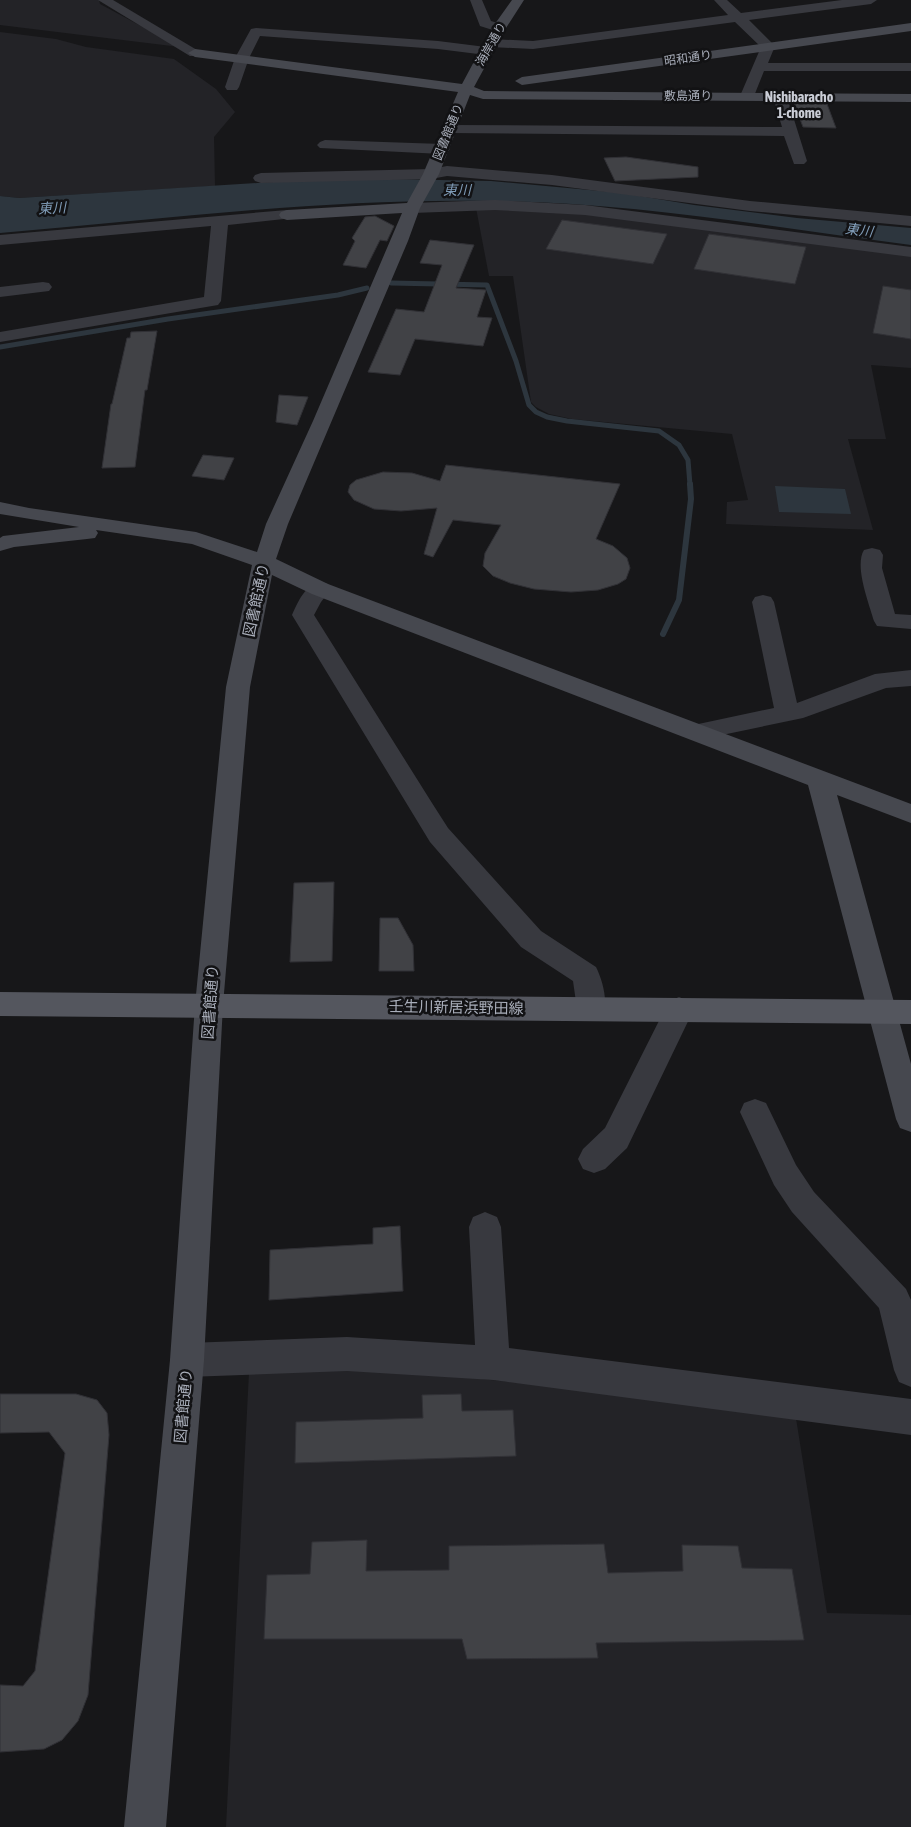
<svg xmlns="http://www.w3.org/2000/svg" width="911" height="1827" font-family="'Asap Condensed','Noto Sans JP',sans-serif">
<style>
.built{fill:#232327}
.water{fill:#2d363e}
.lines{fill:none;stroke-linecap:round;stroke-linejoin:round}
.stream-far1{stroke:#2d363e;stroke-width:5}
.stream{stroke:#2d363e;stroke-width:6}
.building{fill:#414246;stroke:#313136}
.street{fill:#38393f;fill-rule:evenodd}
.secondary{fill:#46484f;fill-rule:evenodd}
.primary{fill:#54565e;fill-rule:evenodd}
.labels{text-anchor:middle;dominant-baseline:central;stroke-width:5;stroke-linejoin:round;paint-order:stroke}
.far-street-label{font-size:12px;fill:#a9aeba;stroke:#121214}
.far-neighbourhood-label{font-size:14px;font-weight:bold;fill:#cacdd6;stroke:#121214}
.far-water-label{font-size:14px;font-style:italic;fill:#7f9bb6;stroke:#121214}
.street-label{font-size:15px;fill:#a9aeba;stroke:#121214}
</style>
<rect width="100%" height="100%" fill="#171719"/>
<path class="built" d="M0,0H99L100,4L180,47L0,25Z
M0,32L56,39L86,47L174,59L216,89L235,112L214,137L215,186L19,198L0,196Z
M476,208L565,211L911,254V368L871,365L886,439H848L873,530L726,524L727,502L748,500L732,434L572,419L549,414L536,407L531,402L513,276H489Z
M378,1368L795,1412L827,1613L911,1615V1827H226L249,1372Z"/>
<path class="water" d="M337,178L491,181L622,193L694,205L797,218L911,228V245C772,227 632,202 491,201C327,198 163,219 0,233V196L19,198Z
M775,486L845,489L851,514L779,512Z"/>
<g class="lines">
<path class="stream-far1" d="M391,283L487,285L516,361L529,405L536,412L547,417L567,421L659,431L679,445L688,460L690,485
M0,347L168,319L338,295L367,288"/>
<path class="stream" d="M663,634L679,600L691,499L690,484"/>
</g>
<path class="building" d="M794,103L827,104L836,128L803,127Z
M626,157L698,167V177L615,181L604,158Z
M375,216L394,226L387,241L380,240L366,268L343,265L355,241L352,238L365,217Z
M562,220L667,234L653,264L546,249Z
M709,234L806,247L795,284L694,269Z
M430,240L474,245L456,288L486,290L477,317L492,318L483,346L415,339L400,375L368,372L396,309L424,312L442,265L420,263Z
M883,286L911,290V339L873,333Z
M157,331L147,390H145L135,467L102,468L111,404H112L127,338H130L131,332Z
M279,395L308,397L297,425L276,422Z
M203,455L234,458L224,480L192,476Z
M446,465L620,484L596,539L613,546L627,558L630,568L626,579L618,584L598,590L571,592L534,589L510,583L493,576L483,566L485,553L501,525L453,520L433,557L424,554L437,508L401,511L374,509L354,500L348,492L350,485L356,480L383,472L412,473L440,481Z
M334,882L332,961L290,962L294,883Z
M380,918H398L413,945L414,971H379Z
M400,1226L403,1291L269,1300L270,1250L373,1244V1228Z
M0,1394H76L97,1400L107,1413L109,1435L88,1695L78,1721L62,1740L44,1749L0,1752V1685L23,1686L35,1671L65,1453L49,1432L0,1433Z
M461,1394L462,1411L513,1410L516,1456L295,1463L296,1422L423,1418L422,1395Z
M367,1540L366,1571L449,1570V1546L604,1544L608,1573L683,1571L682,1545L738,1546L742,1568L792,1569L804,1640L596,1643L598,1658L467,1659L462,1639H264L267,1575L310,1574L312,1542Z"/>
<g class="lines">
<path class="street" d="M98,0H113L202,53L200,56H190Z
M470,0H482L491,21L504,25L506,28L504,31L499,32L480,26Z
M714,0H727L741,13L842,0H877L871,4L749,20L775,46L768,63H911V71H764L754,96L752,99H742L740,96L761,47L735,22L533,49L491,47L484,43L491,39L533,41L728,15Z
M256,28L438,41L486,47L493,51L486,55L438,49L260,36L249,58L239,87L237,90H227L225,87L235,58L251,29Z
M780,93L785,94L787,97L807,161L804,164H794L784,136L450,133L445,132L443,129L445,126L450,125L782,127L773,97L775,94Z
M325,140L442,144L447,146L450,149L447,152L442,154L320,148L317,145L320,142Z
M447,166L552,175L750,201L911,216V226L750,211L552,185L447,176L431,179L261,183L255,181L253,178L255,175L261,173L431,169Z
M495,200L585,205L911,247V257L585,215L495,210L412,213L406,211L404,208L406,205L412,203Z
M287,210L293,212L295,215L293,218L228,225L221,301L218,305L0,342V332L204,297L211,226L0,245V235Z
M43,282L49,283L52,287L49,291L0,297V287Z
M872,548L880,550L883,555L882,568L895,614L911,615V629L877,626L874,621C869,603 854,566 864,550Z
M320,582L328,584L331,589L321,602L314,615L432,803L448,828L541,931L596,967C603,981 609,1004 602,1017L592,1021L582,1017L577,1009L573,981L521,947L430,842L292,615C298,602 304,586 320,582Z
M763,595L771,597L774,602L797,703L875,674L911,670V686L886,688L803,718L698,740L689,738L686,732L689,726L774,708L752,602L755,597Z
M679,997L689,1001L694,1009L627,1148L605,1169L594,1173L583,1169L578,1159L583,1149L605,1128L669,1001Z
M755,1099L766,1103L796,1165L814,1192L906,1289L911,1300V1387L899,1382L894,1370L879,1308L792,1212L774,1185L740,1112L744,1103Z
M485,1212L497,1217L501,1227L509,1348L911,1399V1435L493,1380L347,1371L187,1377L175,1372L170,1360L175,1348L187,1343L347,1337L475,1345L469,1227L473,1217Z"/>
<path class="secondary" d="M512,0H524L506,28L474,87L484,91L911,94V102L483,99L470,95L439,174L420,208L408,241L288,524L276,559L328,584L911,804V823L837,795L911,1064V1132L900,1128L896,1119L808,785L312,594L272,575L250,687L223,1005L204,1360L166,1827H124L170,1360L195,1005L226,687L252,565L192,544L96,530L98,533L95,538L87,539L14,547L0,551V538L3,536L79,527L0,514V502L29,508L196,532L257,552L266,524L313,421L402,213L287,220L281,218L279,215L281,212L287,210L407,203L423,174L458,92L195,57L188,53L195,49L462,84L492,28Z
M911,23V31L522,85L515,81L522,77Z"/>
<path class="primary" d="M0,992L911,1000V1024L0,1016Z"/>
</g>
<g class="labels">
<g class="far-street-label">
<text transform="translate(491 44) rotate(-60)">海岸通り</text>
<text transform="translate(688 58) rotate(-8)">昭和通り</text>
<text x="688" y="96">敷島通り</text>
<text transform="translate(448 132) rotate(-68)">図書館通り</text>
</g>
<g class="far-neighbourhood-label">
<text x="799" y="97">Nishibaracho<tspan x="799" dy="16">1-chome</tspan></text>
</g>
<g class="far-water-label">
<text x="457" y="190">東川</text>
<text transform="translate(52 208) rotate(-3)">東川</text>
<text transform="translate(859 230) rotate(7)">東川</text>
</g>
<g class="street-label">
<text transform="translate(256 600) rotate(-78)">図書館通り</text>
<text transform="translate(210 1002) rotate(-86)">図書館通り</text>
<text transform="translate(456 1007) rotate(1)">壬生川新居浜野田線</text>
<text transform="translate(183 1406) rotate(-85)">図書館通り</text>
</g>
</g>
</svg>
